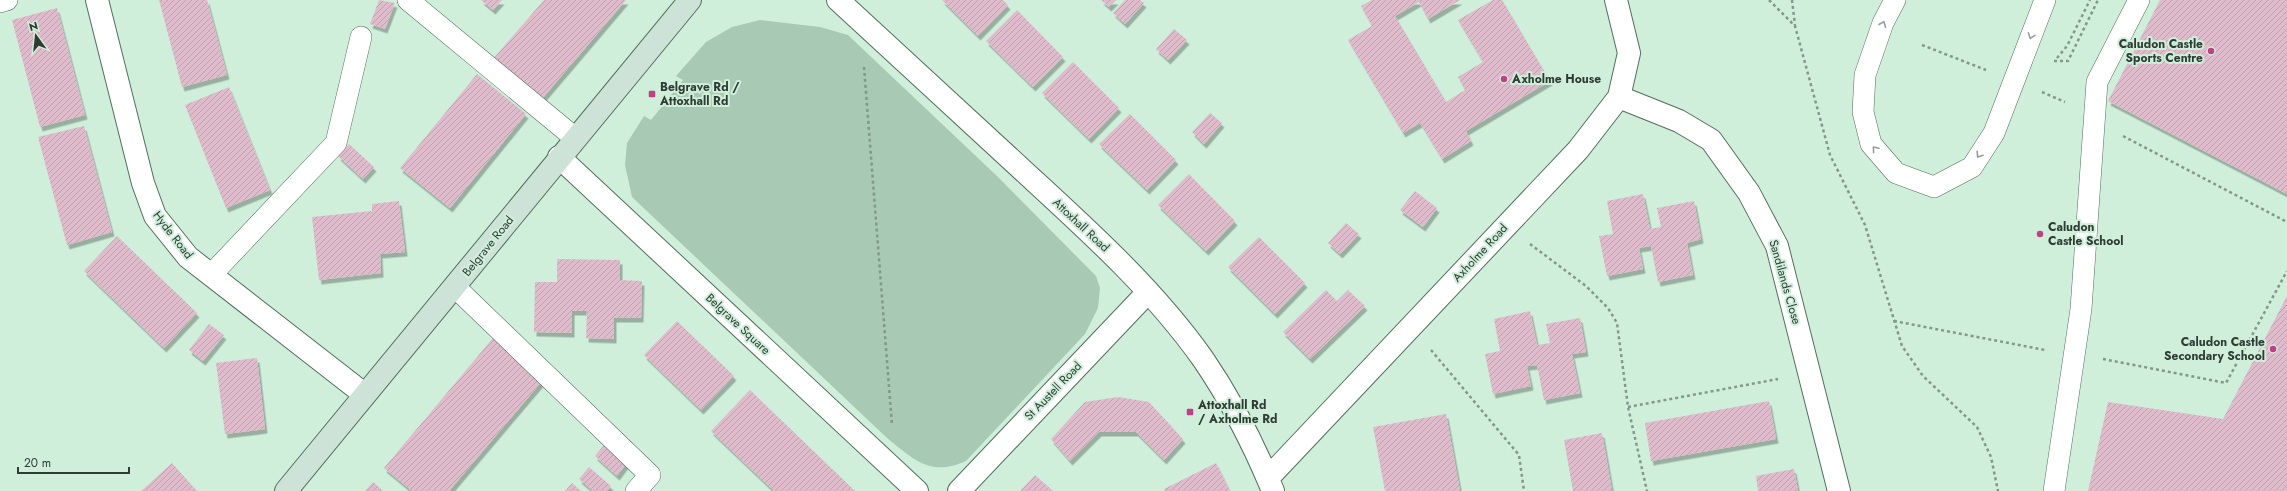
<svg xmlns="http://www.w3.org/2000/svg" width="2287" height="491" font-family="Jost,sans-serif">
<style>
.grass{fill:#a8c9b3}
.building{fill:url(#building-hatch);filter:url(#shadow)}
.lines{fill:none;stroke-linecap:round;stroke-linejoin:round}
.lane-casing{stroke:#536f5d;stroke-width:22}
.street-casing{stroke:#536f5d;stroke-width:24}
.secondary-casing{stroke:#536f5d;stroke-width:24}
.path{stroke:#82998a;stroke-width:2.5;stroke-dasharray:3 3;stroke-linecap:butt}
.lane{stroke:#fff;stroke-width:21}
.street{stroke:#fff;stroke-width:22}
.secondary{stroke:#cee3d7;stroke-width:22}
.oneway{stroke:#979e9a}
.poi-dot{fill:#c13f87;stroke:#cfefda;stroke-width:1.5}
.labels{text-anchor:middle;dominant-baseline:central;stroke-width:4;stroke-linejoin:round;paint-order:stroke}
.poi-label{font-size:12px;font-weight:bold;fill:#2f3c34;stroke:#cfefda;text-anchor:start}
.street-label{font-size:12px;fill:#2f3c34;stroke:#cfefda}
</style>
<defs>
<pattern id="building-hatch" width="6" height="6" patternUnits="userSpaceOnUse"><rect width="6" height="6" fill="#dfbccb"/><path d="M-1 1l2-2M0 6l6-6M5 7l2-2" fill="none" stroke="#c0a2af"/></pattern>
<filter id="shadow"><feDropShadow dx="2.5" dy="4.5" stdDeviation="0" flood-color="#0004"/></filter>
</defs>
<rect width="100%" height="100%" fill="#cfefda"/>
<path class="grass" d="M760,20L820,27L848,35L998,177L1096,276L1100,288L1098,308L1085,334L966,461C931,477 914,460 887,438L632,197L625,165L627,143L644,116L651,120L683,80L676,76L706,42L732,27Z"/>
<path class="building" d="M159,0H207L227,75L182,87Z
M379,0L395,3L385,29L370,24Z
M481,0H502L493,10Z
M544,0H626L541,100L493,59Z
M942,0H1003L1008,5L978,36Z
M1101,0H1116L1109,7Z
M1125,0H1140L1144,3L1125,24L1113,13Z
M1372,0H1460L1428,19L1419,2L1395,16L1446,102L1465,90L1458,77L1483,62L1458,20L1493,0H1502L1550,81L1466,131L1471,141L1442,159L1420,123L1403,133L1348,40L1372,26L1361,6Z
M2160,0H2287V194L2108,101Z
M57,8L85,115L40,127L12,20Z
M1017,10L1063,57L1033,87L986,41Z
M1174,29L1187,40L1168,60L1156,49Z
M1073,62L1119,108L1089,139L1042,93Z
M477,74L526,114L450,208L400,168Z
M229,87L270,190L226,208L185,105Z
M1210,113L1222,123L1204,144L1192,132Z
M1130,114L1176,160L1147,190L1099,144Z
M84,126L112,232L67,245L38,137Z
M349,144L374,167L363,179L338,156Z
M1189,174L1235,221L1206,251L1158,205Z
M1415,191L1437,208L1423,227L1400,210Z
M1643,194L1650,229L1661,227L1657,208L1694,201L1701,239L1687,243L1693,275L1658,282L1651,246L1639,248L1643,269L1607,276L1599,236L1613,234L1607,201Z
M399,201L405,252L380,254L381,273L319,280L312,217L372,211V204Z
M1346,223L1359,234L1340,254L1328,243Z
M117,236L197,313L164,348L84,271Z
M1259,237L1305,283L1275,314L1228,267Z
M557,259L620,260V280L642,281L641,318H614V339L586,338L587,311H572V333L534,332L535,282H557Z
M1326,290L1337,301L1348,290L1365,306L1310,359L1283,332Z
M2287,296V491H2088L2108,402L2223,419Z
M1530,311L1537,345L1550,343L1546,324L1580,318L1586,352L1572,354L1580,393L1544,400L1537,365L1527,366L1531,386L1493,394L1485,354L1500,351L1494,319Z
M677,321L734,376L701,410L644,355Z
M209,324L224,335L203,361L189,350Z
M493,338L543,380L449,491H412L384,468Z
M257,358L265,429L225,434L216,363Z
M750,390L855,491H774L711,431Z
M1118,397L1149,402L1183,439L1164,460L1136,432H1099L1070,461L1051,439L1085,402Z
M1769,401L1776,439L1651,461L1645,423Z
M1446,414L1460,491H1385L1373,427Z
M1602,433L1612,491H1573L1564,440Z
M604,445L627,463L617,476L595,456Z
M172,463L197,491H141L150,483Z
M1216,463L1230,491H1165L1164,489Z
M589,467L611,486L607,491H593L579,479Z
M1794,469L1798,491H1758L1756,476Z
M1035,475L1053,491H1020Z
M373,482L383,491H365Z
M572,483L581,491H565Z"/>
<g class="lines">
<g class="lane-casing">
<path id="lane" d="M408,0L575,138
M1895,0L1883,23L1865,75L1863,112L1871,144L1896,173L1934,187L1972,167L1994,133L2045,0
M0,2L7,0
M211,275L336,143L361,37
M455,287L650,475L636,491
M2054,491L2081,309L2097,82L2139,0"/>
</g>
<g class="street-casing">
<path id="street" d="M97,0L143,183L155,216L188,257L364,394
M838,0C902,59 965,117 1029,176C1091,233 1154,290 1203,359C1231,400 1254,445 1273,491
M1619,97L1679,121L1711,140L1749,193L1777,246L1839,491
M559,157L917,491
M1268,478L1578,150L1619,97L1629,53L1616,0
M959,491L1148,292"/>
</g>
<g class="secondary-casing">
<path id="secondary" d="M286,491L690,0"/>
</g>
<path class="path" d="M1769,0L1795,26L1830,155L1865,225L1902,346L1923,376L1977,427L1991,457L1998,491
M1792,0L1795,25
M1922,45L1986,70
M2057,58L2067,46L2090,0
M2054,61H2068L2098,0
M864,67L892,425
M2042,92L2065,102
M2123,136L2287,222
M1530,244L1586,286L1608,308L1617,323L1628,407L1647,491
M1894,321L2045,350
M1431,350L1519,455L1524,491
M2103,359L2226,383L2287,271
M1628,407L1778,379"/>
<use href="#lane" class="lane"/>
<use href="#street" class="street"/>
<use href="#secondary" class="secondary"/>
</g>
<defs><path id="oneway-chevron" d="M-2-3.5L2.5 0L-2 3.5" fill="none" stroke-width="1.6" stroke-linecap="round" stroke-linejoin="round"/></defs>
<g class="oneway">
<use href="#oneway-chevron" transform="translate(1883 24) rotate(-68)"/>
<use href="#oneway-chevron" transform="translate(2031 36) rotate(111)"/>
<use href="#oneway-chevron" transform="translate(1875 149) rotate(-130)"/>
<use href="#oneway-chevron" transform="translate(1979 155) rotate(123)"/>
</g>
<g class="poi-dot">
<circle cx="2211" cy="51" r="4"/>
<circle cx="1504" cy="79" r="4"/>
<rect x="648" y="90" width="8" height="8" rx="2"/>
<circle cx="2040" cy="234" r="4"/>
<circle cx="2273" cy="349" r="4"/>
<rect x="1186" y="408" width="8" height="8" rx="2"/>
</g>
<g class="labels">
<g class="poi-label">
<text x="2203" y="44" text-anchor="end">Caludon Castle<tspan x="2203" dy="14">Sports Centre</tspan></text>
<text x="1512" y="79">Axholme House</text>
<text x="660" y="87">Belgrave Rd /<tspan x="660" dy="14">Attoxhall Rd</tspan></text>
<text x="2048" y="227">Caludon<tspan x="2048" dy="14">Castle School</tspan></text>
<text x="2265" y="342" text-anchor="end">Caludon Castle<tspan x="2265" dy="14">Secondary School</tspan></text>
<text x="1198" y="405">Attoxhall Rd<tspan x="1198" dy="14">/ Axholme Rd</tspan></text>
</g>
<g class="street-label">
<text transform="translate(1081 225) rotate(43)">Attoxhall Road</text>
<text transform="translate(173 235) rotate(52)">Hyde Road</text>
<text transform="translate(488 246) rotate(-51)">Belgrave Road</text>
<text transform="translate(1480 253) rotate(-47)">Axholme Road</text>
<text transform="translate(1785 282) rotate(74)">Sandilands Close</text>
<text transform="translate(738 324) rotate(43)">Belgrave Square</text>
<text transform="translate(1053 391) rotate(-46)">St Austell Road</text>
</g>
</g>
<g transform="translate(36 36) rotate(345)" stroke="#cfefda" stroke-width="3" paint-order="stroke">
<path d="M0-3L7 15L0 10L-7 15Z" fill="#2f3c34"/>
<text y="-6" font-size="11" font-weight="bold" text-anchor="middle" fill="#2f3c34">N</text>
</g>
<path d="M18 467v6h111v-6" fill="none" stroke="#2f3c34" stroke-width="2"/>
<text x="24" y="467" font-size="12" fill="#2f3c34" stroke="#cfefda" stroke-width="3" paint-order="stroke">20 m</text>
</svg>
